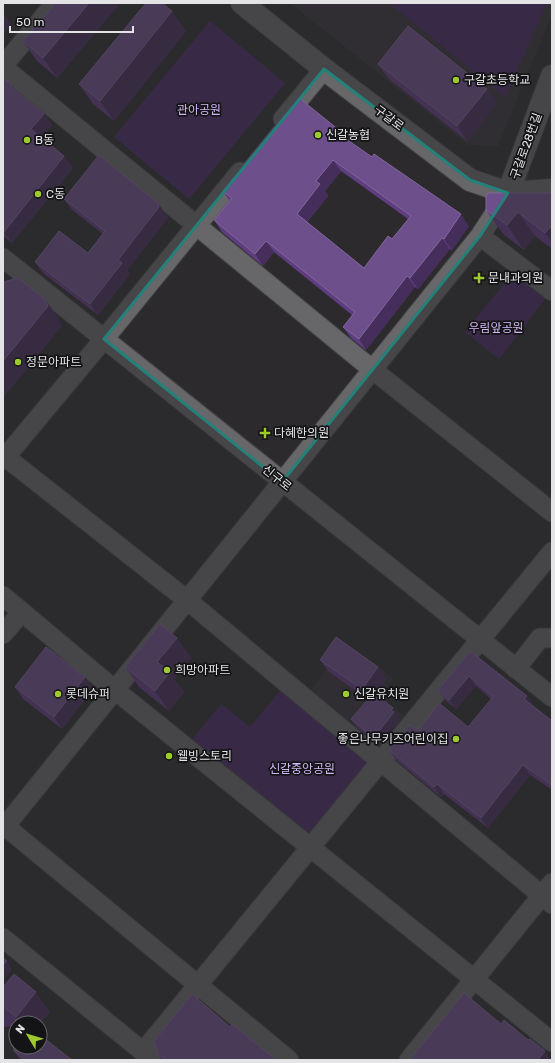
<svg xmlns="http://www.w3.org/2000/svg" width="555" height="1063" font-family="Rubik,'Noto Sans KR',sans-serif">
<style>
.built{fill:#37343b}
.green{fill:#482c65}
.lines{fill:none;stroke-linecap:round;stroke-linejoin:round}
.minor-casing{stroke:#464548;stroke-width:21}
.tertiary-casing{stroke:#464548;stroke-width:24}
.minor{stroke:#676669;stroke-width:19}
.tertiary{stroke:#676669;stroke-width:22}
.wall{fill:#5f3d81;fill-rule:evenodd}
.shaded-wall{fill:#452e5b}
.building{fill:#6d4f8c;stroke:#80669a;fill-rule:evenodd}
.marked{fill:none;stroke:#24817a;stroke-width:3;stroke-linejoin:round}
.poi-dot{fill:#9eca2e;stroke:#141315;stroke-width:1.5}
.labels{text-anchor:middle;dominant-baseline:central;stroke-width:3.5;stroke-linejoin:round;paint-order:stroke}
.poi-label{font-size:12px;fill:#e4e4e6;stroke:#141315;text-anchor:start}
.park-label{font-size:12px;fill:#d2b6f5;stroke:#141315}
.street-label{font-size:12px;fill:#e4e4e6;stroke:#141315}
</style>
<rect width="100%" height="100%" fill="#2c2a2d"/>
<path class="built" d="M290,3H552V14L498,146L468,145Z
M346,644L394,679L380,696L406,718L383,746L374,745L309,692Z"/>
<path class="green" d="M389,3H547L505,97Z
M210,21L285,83L189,199L114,137Z
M515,270L548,295L499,359L465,332Z
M286,684L382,761L310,849L186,747L221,704L250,727Z"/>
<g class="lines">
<g class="minor-casing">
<path id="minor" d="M3,66L55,3
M3,67L373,370L552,512
M283,119L324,69
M480,236L552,291
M3,258L552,697
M3,455L187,600L552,904
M3,460L104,339L240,172
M3,596L115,690L552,1042
M3,634L22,612
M516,669L540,638H552
M5,826L289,1060
M3,829L480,236L506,196
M3,938L152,1059
M143,1052L552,552
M409,1060L552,883"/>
</g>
<g class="tertiary-casing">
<path id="tertiary" d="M242,3L324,69L470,180L508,193L552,190
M508,193L552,76"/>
</g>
<use href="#minor" class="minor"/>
<use href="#tertiary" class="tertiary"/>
</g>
<path class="wall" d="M56,3H120L57,78L37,61L23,41Z
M186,31L114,121L93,104L79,84Z
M378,64L497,103L467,141L389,79Z
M3,78L12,85L15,91L44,114L52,125L41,138L64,156L73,168L12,243L3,236Z
M353,144L469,226L452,250L450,249L418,289L415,287L366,350L351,338L343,327L352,315L274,252L263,266L222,232L214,220L230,201L222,191ZM341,171L408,219L392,239L364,268L307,222L328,196L325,191Z
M552,193V249L535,236L524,250L503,234L486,210Z
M64,199L167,216L168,218L127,270L130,274L98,315L43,273L35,262L88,253L103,234L72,210Z
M177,638L191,658L174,679L184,692L169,711L139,687L125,667Z
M470,651L527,696L534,706H533L552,721V790L530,775L488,828L444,794L441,797L396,760L389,750L418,731L468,727L491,699L476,686L456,709L445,700L438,690Z
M320,660L386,679L375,695L398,716V717L400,720L385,738L371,739L357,727L351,719L368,700L328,671Z
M15,687L93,689L62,729L23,699Z
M3,987L50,1012L40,1023H16V1026L3,1027Z
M230,1027L275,1059L277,1060H162L157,1053Z
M13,1050L72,1060H20Z"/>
<path class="shaded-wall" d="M89,3H120L57,78L43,58Z
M172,11L186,31L114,121L100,101Z
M3,12L11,24L3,34Z
M487,89L497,103L467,141L457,126Z
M44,114L52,125L39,141L31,129Z
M64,156L73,168L12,243L4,232Z
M333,160L341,171L325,191L328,196L304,225L297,214L316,181Z
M159,204L167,216L168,218L127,270L130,274L98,315L90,304L118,260Z
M518,212L535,236L524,250L507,225Z
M461,214L469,226L452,250L444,239Z
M550,227L552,230V242L545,233Z
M442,238L450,249L418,289L410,278Z
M266,241L274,252L263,266L255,254Z
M407,276L415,287L366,350L359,339Z
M45,299L59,319L62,326L3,398V361Z
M177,638L191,658L174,679L184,692L169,711L155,691L157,662Z
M378,667L386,679L370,701L362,689Z
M469,676L476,686L456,709L449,700Z
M85,677L93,689L62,729L54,717Z
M527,696L534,706L531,709L524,699Z
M393,708L398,716V717L400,720L385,738L380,730Z
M523,765L530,775L488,828L481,818Z
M437,784L444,794L441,797L434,787Z
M7,961L12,969L3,980V965Z
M36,992L50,1012L40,1024V1023H20L16,1017Z
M545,1051L551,1060H538Z"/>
<path class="building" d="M56,3H89L43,58L23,41Z
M146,3H162L172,11L100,101L79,84Z
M408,26L487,89L457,126L378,64Z
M3,78L12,85L11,87L44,114L31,129L64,156L4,232L3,231Z
M298,97L350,139L349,141L372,157L374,154L461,214L444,239L442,238L410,278L407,276L359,339L343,327L355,312L266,241L255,254L214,220L232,198L222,191ZM333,160L411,216L392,239L388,236L364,268L297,214L320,184L316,181Z
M99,155L159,204V207L118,260L122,263L90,304L35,262L59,231L88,253L105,231L64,199Z
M488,193H552V228L550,227L545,233L518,212L507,225L486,210V196Z
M18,278L45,299L48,306L3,361V282Z
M160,624L177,638L157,662L170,672L155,691L125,667Z
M336,637L378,667L362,689L320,660Z
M46,647L85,677L54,717L15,687Z
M470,651L527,696L524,699L552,721V725L551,726L552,727V785L523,765L481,818L437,784L434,787L389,750L410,725L418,731L439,703L468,727L493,697L469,676L449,700L438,690Z
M374,693L393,708L391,710L394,712L380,730L365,731L351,719Z
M3,958L7,961L3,965Z
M14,974L36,992L16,1017L3,1006V987Z
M464,993L501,1024L504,1020L528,1040L530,1039L545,1051L538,1060H409L411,1058Z
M192,994L230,1027L232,1024L275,1059L277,1060H166L157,1053L156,1047L153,1042Z
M40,1035L72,1060H25L13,1050L16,1047H40Z"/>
<path d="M0 0H555V1063H0ZM324,69L470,180L508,193L480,236L282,482L104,339Z" fill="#2c2a2d" fill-opacity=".55" fill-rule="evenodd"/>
<path class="marked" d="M324,69L470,180L508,193L480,236L282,482L104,339Z"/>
<g class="poi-dot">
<circle cx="456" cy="80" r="4"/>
<circle cx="318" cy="135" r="4"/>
<circle cx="27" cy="140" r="4"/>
<circle cx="38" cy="194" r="4"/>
<path d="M477 272h4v4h4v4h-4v4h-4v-4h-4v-4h4z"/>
<circle cx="18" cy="362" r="4"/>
<path d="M263 427h4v4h4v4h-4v4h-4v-4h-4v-4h4z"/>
<circle cx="167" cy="670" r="4"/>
<circle cx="58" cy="694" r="4"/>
<circle cx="346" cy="694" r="4"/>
<circle cx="456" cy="739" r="4"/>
<circle cx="169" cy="756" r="4"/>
</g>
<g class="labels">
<g class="poi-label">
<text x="464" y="80">구갈초등학교</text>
<text x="326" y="135">신갈농협</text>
<text x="35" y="140">B동</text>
<text x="46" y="194">C동</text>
<text x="488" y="278">문내과의원</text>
<text x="26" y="362">정문아파트</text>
<text x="274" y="433">다혜한의원</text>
<text x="175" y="670">희망아파트</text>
<text x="66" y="694">롯데슈퍼</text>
<text x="354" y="694">신갈유치원</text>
<text x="448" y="739" text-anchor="end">좋은나무키즈어린이집</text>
<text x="177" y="756">웰빙스토리</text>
</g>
<g class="park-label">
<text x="199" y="110">관아공원</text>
<text x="496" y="328">우림앞공원</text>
<text x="302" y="769">신갈중앙공원</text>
</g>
<g class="street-label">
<text transform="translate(389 118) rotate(37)">구갈로</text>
<text transform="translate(526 146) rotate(-70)">구갈로28번길</text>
<text transform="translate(277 478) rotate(39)">신구로</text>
</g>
</g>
<rect width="555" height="1063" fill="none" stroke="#e4e4e6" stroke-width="8"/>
<g transform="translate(28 1035) rotate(308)"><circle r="19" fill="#141315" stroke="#676769"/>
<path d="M0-3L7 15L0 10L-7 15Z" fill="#9eca2e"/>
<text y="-6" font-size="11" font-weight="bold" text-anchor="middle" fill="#e4e4e6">N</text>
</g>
<path d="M10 26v6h123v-6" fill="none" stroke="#e4e4e6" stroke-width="2"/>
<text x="16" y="26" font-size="12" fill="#e4e4e6" stroke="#141315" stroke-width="3" paint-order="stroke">50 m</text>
</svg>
